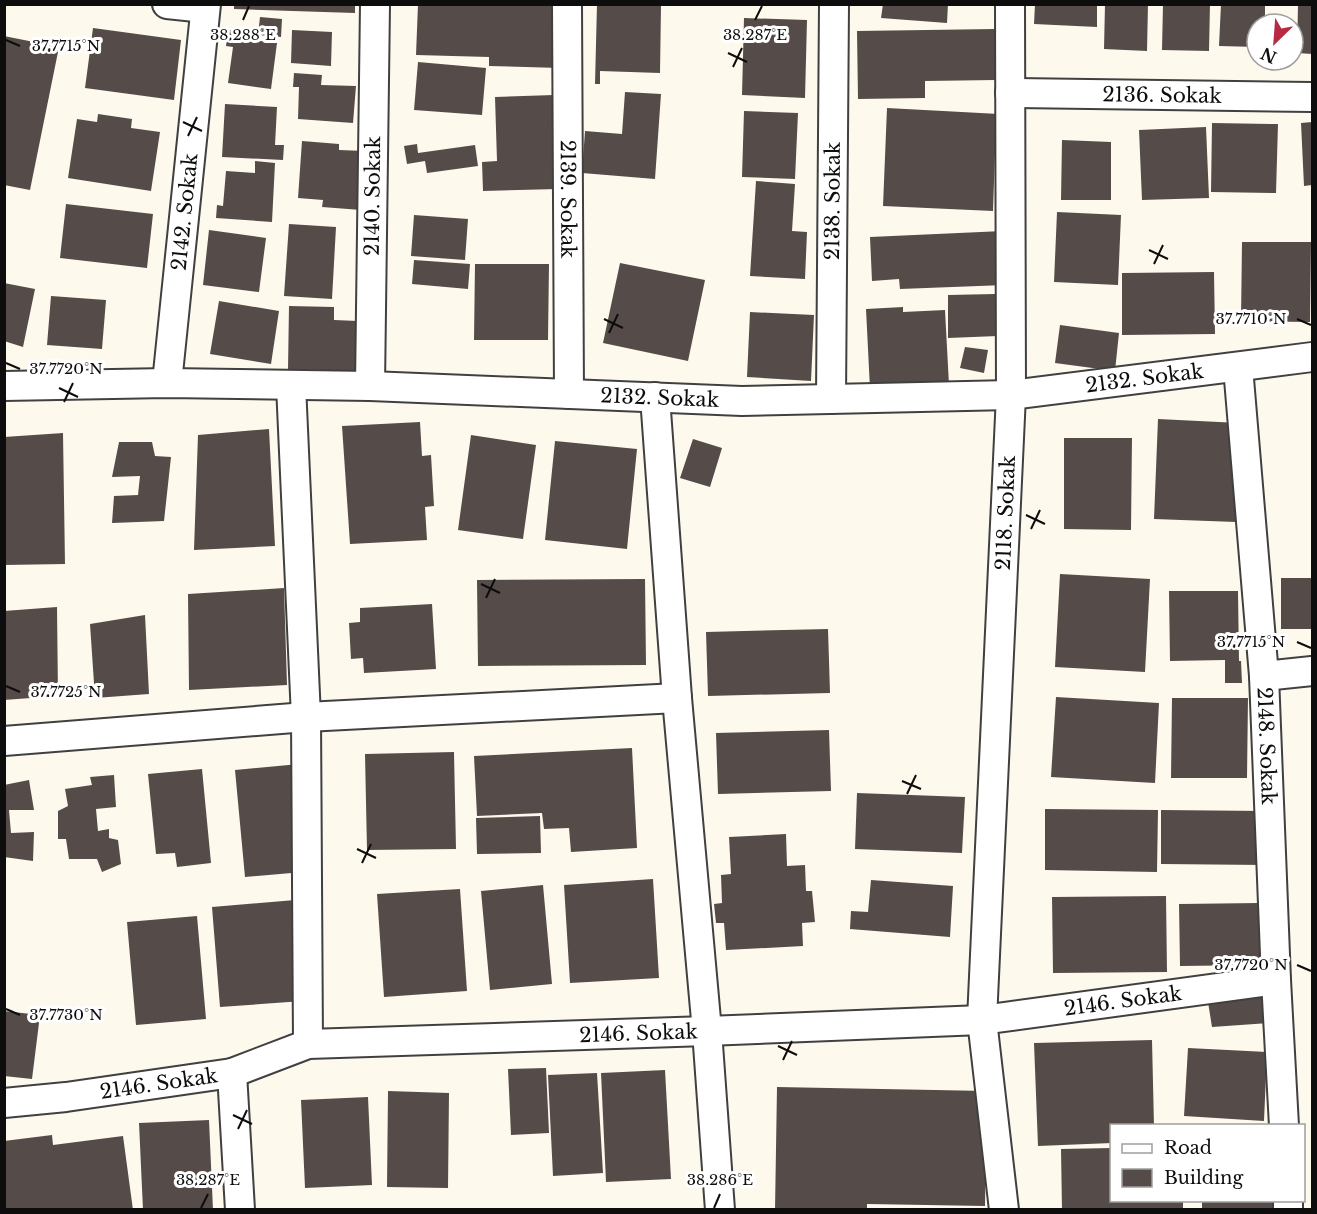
<svg xmlns="http://www.w3.org/2000/svg" width="1317" height="1214" font-family="'Libre Baskerville',serif">
<style>
.building{fill:#554c49}
.lines{fill:none;stroke-linecap:round;stroke-linejoin:round}
.minor-casing{stroke:#404040;stroke-width:32}
.minor{stroke:#fff;stroke-width:28}
.ticks{fill:none;stroke:#0d0d0d;stroke-width:2}
.labels{text-anchor:middle;dominant-baseline:central;stroke-width:6;stroke-linejoin:round;paint-order:stroke}
.street-label{font-size:20px;fill:#0d0d0d;stroke:#fff}
.ticks-label{font-size:15px;text-anchor:middle;fill:#0d0d0d;stroke:#fff;stroke-width:6;stroke-linejoin:round;paint-order:stroke}
</style>
<rect width="100%" height="100%" fill="#fef9ed"/>
<path class="building" d="M234,4H355V13L234,9Z
M418,4H562L560,68L489,66V57L416,55Z
M597,4L661,6L660,73L600,71V84H595Z
M883,4H948L947,23L881,18Z
M1035,4H1097V27L1034,24Z
M1105,4H1148L1147,51L1104,49Z
M1163,4H1210L1209,51L1162,50Z
M1221,4H1265V24H1257V47L1219,46Z
M1298,4H1312V54L1297,53Z
M260,17L282,19L281,37L258,35Z
M744,18L807,20L805,98L742,95Z
M93,28L181,40L174,100L85,88Z
M995,29L996,80L925,81V98L858,99L857,31Z
M228,30L253,33L252,40L277,43L271,89L228,83L233,47L226,46Z
M292,30L332,32L331,66L291,63Z
M4,36L59,47L30,190L4,185Z
M418,62L486,68L482,115L414,110Z
M294,73L322,75L321,85L356,86L353,123L298,119L299,87H293Z
M625,92L661,94L655,179L582,173L585,131L622,134Z
M554,95L558,189L483,191L482,162L497,161L495,97Z
M225,104L277,107L275,145H284L283,160L222,157Z
M887,108L999,114L998,153H995L993,211L883,206Z
M744,111L798,113L795,179L742,177Z
M98,114L132,119L131,128L160,132L151,191L68,178L77,119L97,122Z
M1312,122V185L1304,186L1301,123Z
M1212,123L1278,124L1276,193L1211,192Z
M1206,127L1209,198L1142,200L1139,130Z
M1062,140L1111,142V200H1061Z
M302,141L339,144V150L365,151L361,210L322,207L323,200L298,198Z
M417,144L418,153L475,145L478,166L427,173L425,161L407,164L404,146Z
M255,161L275,163L272,222L216,218L217,205L223,206L226,171L255,173Z
M756,181L795,184L792,231L807,232L805,279L750,276Z
M66,204L153,214L147,268L60,258Z
M1057,212L1121,215L1118,285L1054,282Z
M414,215L468,219L465,260L411,256Z
M289,224L336,227L332,299L284,296Z
M209,230L266,238L259,292L203,285Z
M1003,231L1005,285L900,289L899,279L872,281L870,237Z
M1242,242H1311L1310,322L1241,321Z
M414,260L470,264L468,289L412,284Z
M620,263L705,280L688,361L603,343Z
M475,264H549L548,340H474Z
M1214,272L1215,334L1122,335V273Z
M4,283L35,289L23,347L4,341Z
M995,294L998,336L948,338V295Z
M51,296L106,300L102,349L47,345Z
M219,301L279,311L271,364L210,354Z
M289,306L334,307V320L358,321L357,371L288,369Z
M903,307V312L945,310L949,385L870,389L866,309Z
M750,312L814,315L811,381L747,377Z
M1060,325L1119,333L1115,371L1055,363Z
M965,347L988,350L984,373L960,368Z
M1158,419L1239,423L1236,522L1154,519Z
M420,422L422,456L431,455L434,506L425,507L427,540L350,544L342,426Z
M269,429L275,546L194,550L198,435Z
M63,433L65,564L4,565V437Z
M471,435L536,445L523,539L458,530Z
M1064,438H1132L1131,530L1064,529Z
M693,439L722,448L710,487L680,478Z
M555,441L637,449L627,549L545,540Z
M119,442H152L155,456L171,457L164,521L112,523L114,496L138,495L140,476L112,477Z
M1060,574L1150,579L1145,672L1055,667Z
M1281,578H1312V629H1281Z
M645,579L646,665L478,666L477,580Z
M284,588L287,685L189,690L188,594Z
M1169,591H1238L1239,661H1241L1242,683H1225V660L1170,661Z
M432,604L436,669L364,673L363,658L351,659L349,623L360,622V608Z
M57,607L58,696L4,700V611Z
M145,615L149,694L95,698L90,624Z
M828,629L830,693L708,696L706,632Z
M1056,697L1159,703L1155,783L1051,777Z
M1172,698H1248L1247,778H1171Z
M829,730L831,791L718,794L716,733Z
M632,748L637,848L571,852L569,828L544,829L542,813L477,816L474,756Z
M454,752L456,849L367,850L365,754Z
M299,764L303,872L245,877L235,770Z
M202,769L211,863L177,867L175,853L156,854L148,774Z
M114,775L116,807L96,809L98,831L109,829V838L118,840L121,864L102,872L97,859H69L66,839H58V811L68,806L65,789L92,785L90,777Z
M29,780L34,810H9L11,833L34,832L33,861L4,857V785Z
M857,793L965,797L962,853L855,849Z
M1045,809L1158,810L1157,872L1045,870Z
M1161,810L1264,811V865L1161,864Z
M540,816L541,853L477,854L476,818Z
M786,834L787,866L805,865L806,891H812L815,922L802,923L803,946L726,950L724,923H716L714,904L722,903L721,875L731,874L729,837Z
M653,879L659,978L570,983L564,885Z
M871,880L953,886L950,937L850,929L851,911L868,912Z
M543,885L552,984L490,990L481,891Z
M460,889L467,991L384,997L377,894Z
M1166,896L1167,972L1053,973L1052,897Z
M295,900L303,1001L220,1007L212,907Z
M1259,903L1260,965L1180,966L1179,904Z
M197,916L206,1019L136,1025L127,922Z
M1266,995L1269,1023L1212,1027L1208,1002Z
M4,1011L40,1015L32,1079L4,1076Z
M1152,1040L1154,1126H1112V1143L1038,1146L1034,1043Z
M1188,1048L1267,1052L1264,1121L1184,1116Z
M546,1068L549,1133L511,1135L508,1069Z
M665,1070L671,1179L606,1182L601,1073Z
M597,1073L603,1173L553,1176L548,1075Z
M777,1087L987,1091L985,1206L867,1204V1210H775Z
M388,1091L449,1093L448,1188L387,1187Z
M368,1097L372,1185L305,1188L301,1100Z
M209,1120L213,1210H143L139,1123Z
M52,1135L53,1145L123,1136L133,1210H4V1141Z
M1112,1148V1200H1183V1210H1062L1061,1149Z
M1202,1200H1274V1210H1202Z"/>
<g class="lines">
<g class="minor-casing">
<g id="minor">
<path d="M167,4L205,8"/>
<path id="s1" d="M567,4L569,394"/>
<path id="s2" d="M1010,93L1312,97"/>
<path id="s3" d="M1238,367L1264,676L1276,980L1284,1126"/>
<path id="s4" d="M167,383L206,4"/>
<path d="M291,385L306,717L308,1044"/>
<path id="s5" d="M4,386L167,383L370,386L742,401L1011,395L1312,357"/>
<path id="s6" d="M370,386L375,4"/>
<path d="M655,397L677,698L707,1031L720,1210"/>
<path id="s7" d="M831,399L834,4"/>
<path d="M1264,676L1312,671"/>
<path d="M4,741L306,717L677,698"/>
<path d="M232,1073L240,1210"/>
<path id="s8" d="M4,1103L66,1097L232,1073L308,1044L707,1031L982,1020L1276,980"/>
<path d="M1288,1200V1210"/>
<path id="s9" d="M1004,1210L982,1020L1011,395L1010,4"/>
</g>
</g>
<use href="#minor" class="minor"/>
</g>
<path class="ticks" d="M243,20L249,6M755,20L762,6M6,40L20,46M728,53L747,62M733,67L742,48M183,122L202,131M188,136L197,117M1149,250L1168,259M1154,264L1163,245M604,319L623,328M1297,319L1311,325M609,333L618,314M6,363L20,369M59,388L78,397M64,402L73,383M1026,515L1045,524M1031,529L1040,510M481,584L500,593M486,598L495,579M1297,642L1311,648M6,686L20,692M902,781L921,789M907,794L916,775M357,849L376,858M362,863L371,844M1297,965L1311,971M6,1009L20,1015M778,1046L797,1055M783,1060L792,1041M233,1115L252,1124M238,1129L247,1110M201,1208L208,1194M714,1208L720,1194"/>
<g class="labels">
<g class="street-label">
<text stroke="none"><textPath href="#s2" startOffset="152">2136. Sokak</textPath></text>
<text stroke="none"><textPath href="#s6" startOffset="190">2140. Sokak</textPath></text>
<text stroke="none"><textPath href="#s1" startOffset="195">2139. Sokak</textPath></text>
<text stroke="none"><textPath href="#s7" startOffset="198">2138. Sokak</textPath></text>
<text stroke="none"><textPath href="#s4" startOffset="172">2142. Sokak</textPath></text>
<text stroke="none"><textPath href="#s5" startOffset="1142">2132. Sokak</textPath></text>
<text stroke="none"><textPath href="#s5" startOffset="656">2132. Sokak</textPath></text>
<text stroke="none"><textPath href="#s9" startOffset="699">2118. Sokak</textPath></text>
<text stroke="none"><textPath href="#s3" startOffset="380">2148. Sokak</textPath></text>
<text stroke="none"><textPath href="#s8" startOffset="1128">2146. Sokak</textPath></text>
<text stroke="none"><textPath href="#s8" startOffset="642">2146. Sokak</textPath></text>
<text stroke="none"><textPath href="#s8" startOffset="156">2146. Sokak</textPath></text>
</g>
</g>
<g class="ticks-label">
<text x="243" y="40">38.288°E</text>
<text x="755" y="40">38.287°E</text>
<text x="66" y="51">37.7715°N</text>
<text x="1251" y="324">37.7710°N</text>
<text x="66" y="374">37.7720°N</text>
<text x="1251" y="647">37.7715°N</text>
<text x="66" y="697">37.7725°N</text>
<text x="1251" y="970">37.7720°N</text>
<text x="66" y="1020">37.7730°N</text>
<text x="208" y="1185">38.287°E</text>
<text x="720" y="1185">38.286°E</text>
</g>
<rect width="1317" height="1214" fill="none" stroke="#0d0d0d" stroke-width="12"/>
<rect x="1110" y="1124" width="195" height="78" fill="#ffffff" stroke="#9e9e9e" stroke-width="1.5"/>
<rect x="1122" y="1144" width="30" height="9" fill="#ffffff" stroke="#9e9e9e" stroke-width="1.5"/>
<text x="1164" y="1154" font-size="18" fill="#0d0d0d">Road</text>
<rect x="1122" y="1169" width="30" height="18" fill="#554c49" stroke="#9e9e9e" stroke-width="1.5"/>
<text x="1164" y="1184" font-size="18" fill="#0d0d0d">Building</text>
<g transform="translate(1275 42) rotate(205)"><circle r="28" fill="#ffffff" stroke="#9e9e9e" stroke-width="1.5"/>
<path d="M0-4.5L10 22L0 15L-10 22Z" fill="#b82943"/>
<text y="-9" font-size="16" font-weight="bold" text-anchor="middle" fill="#0d0d0d">N</text>
</g>
</svg>
